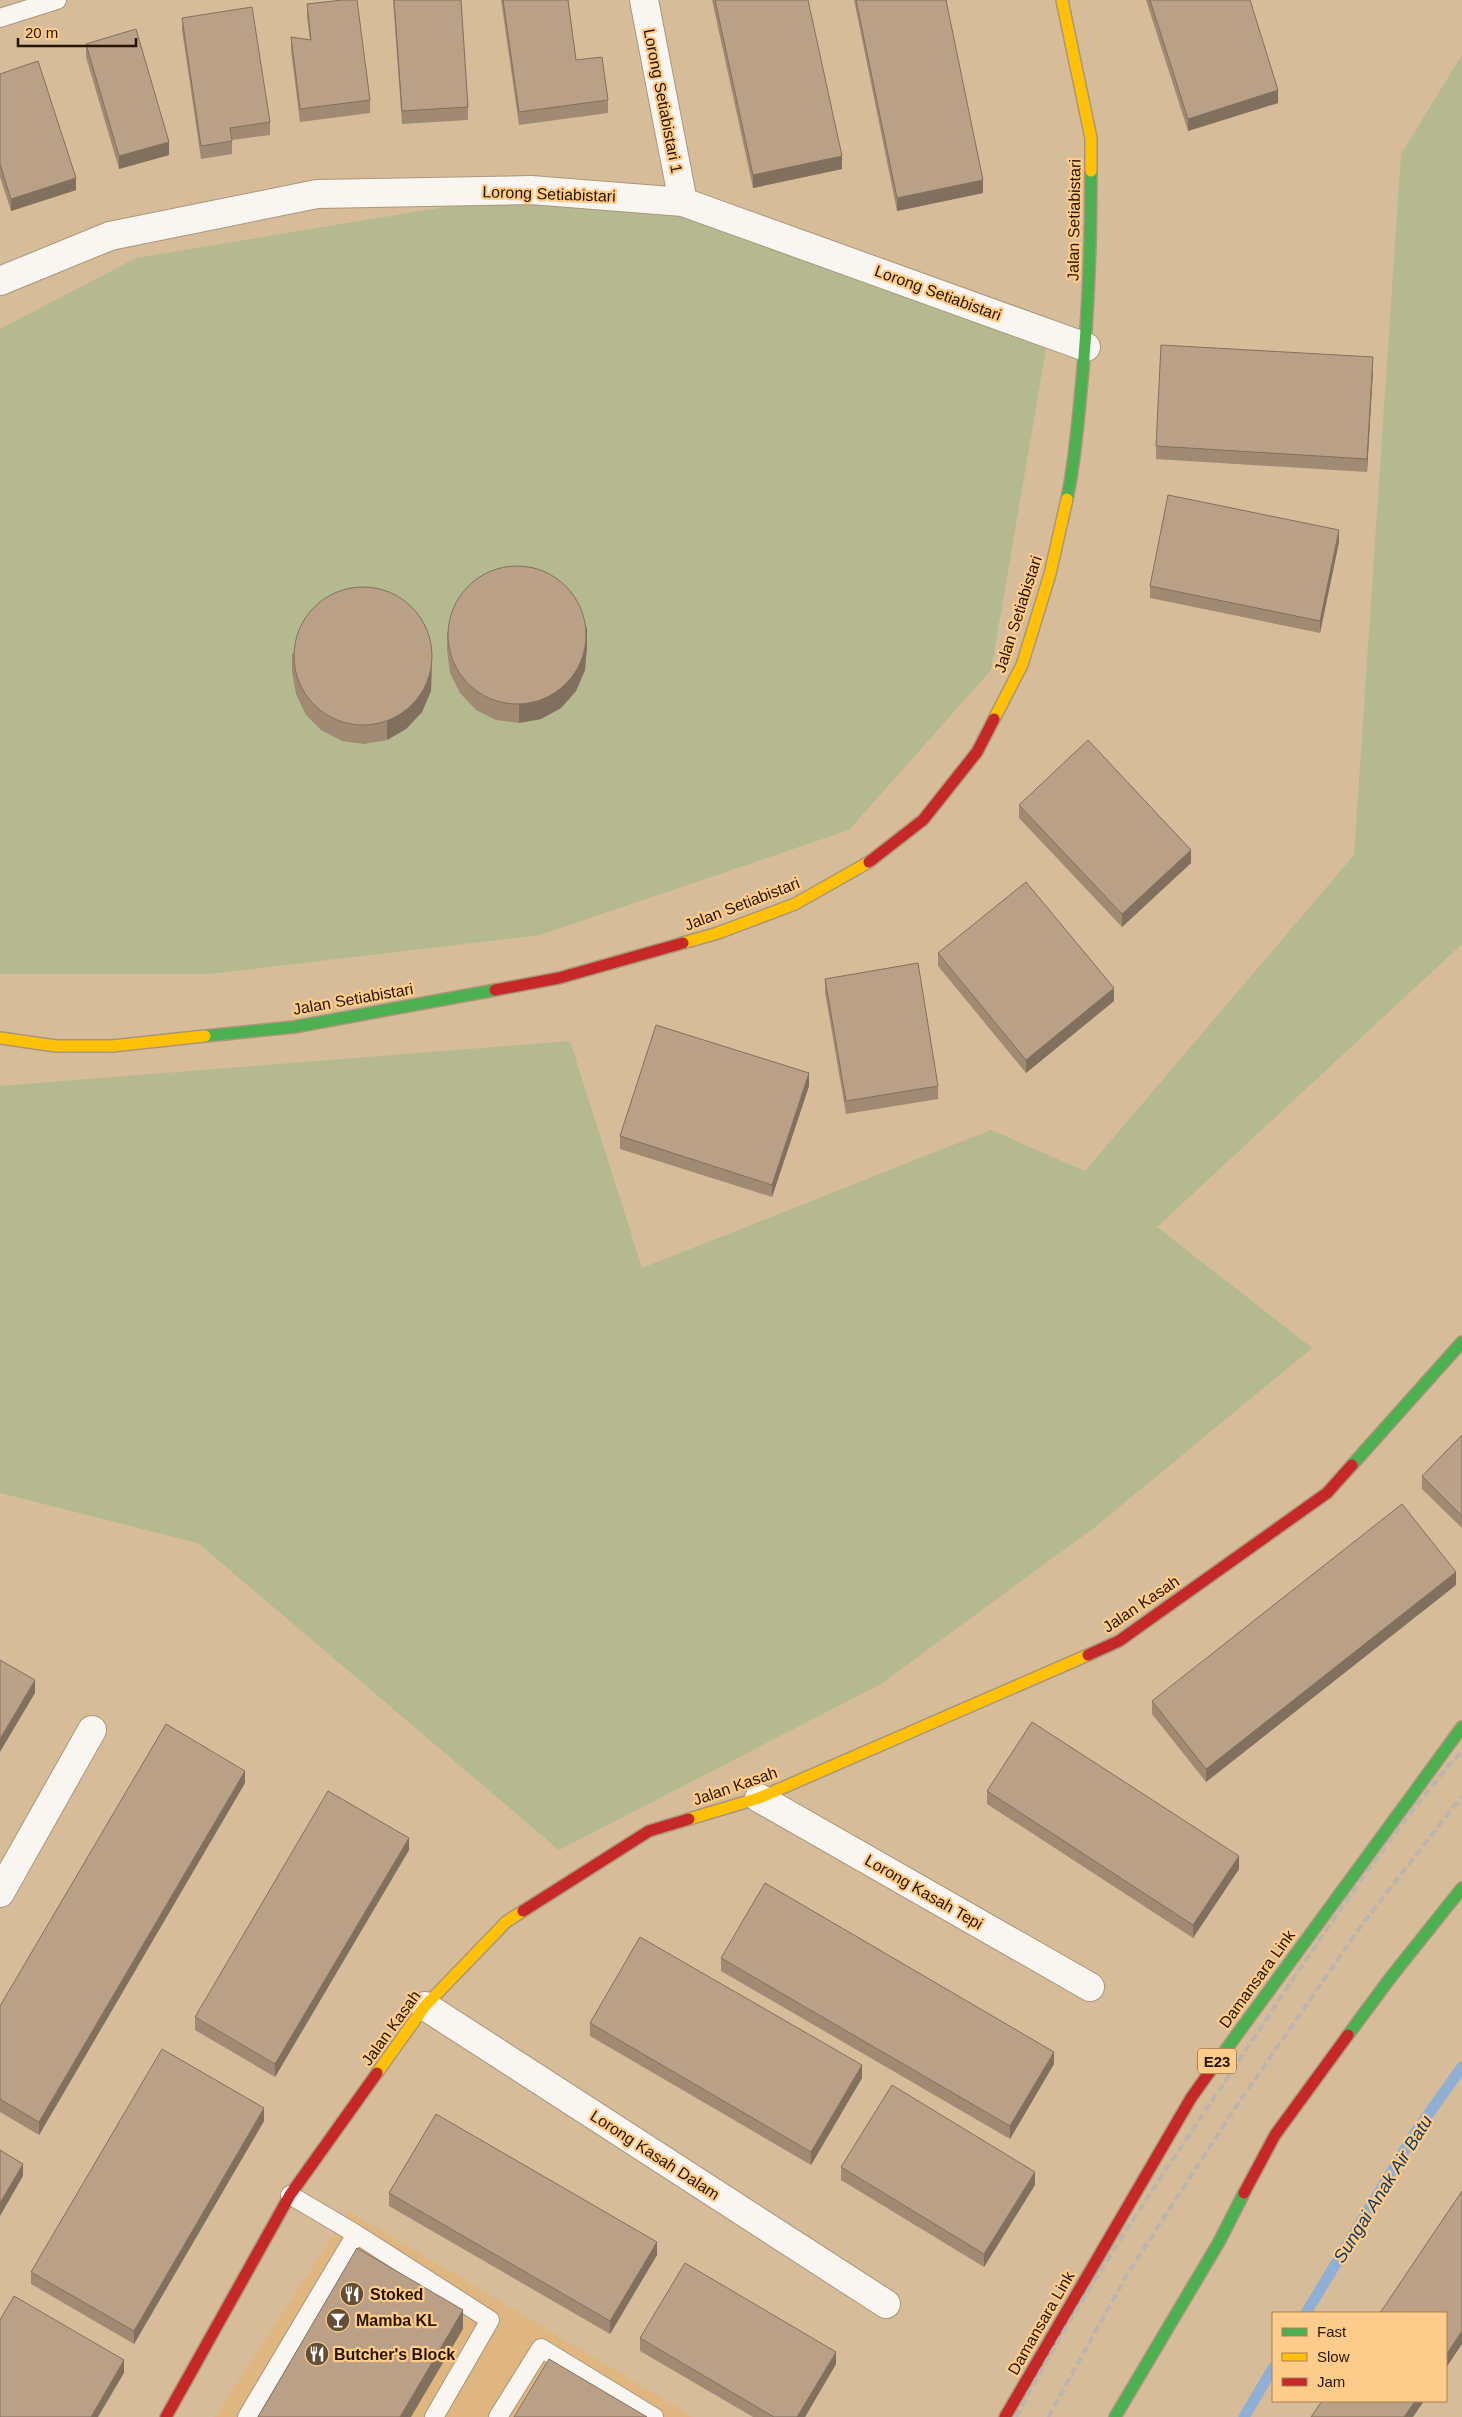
<svg xmlns="http://www.w3.org/2000/svg" width="1462" height="2417" font-family="Arial,sans-serif">
<style>
.built{fill:#dfb67f}
.green{fill:#b4b98f}
.lines{fill:none;stroke-linecap:round;stroke-linejoin:round}
.stream{stroke:#90afd4;stroke-width:11}
.lane-casing{stroke:#aa967a;stroke-width:20}
.street-casing{stroke:#aa967a;stroke-width:30}
.fast-casing{stroke:#aa967a;stroke-width:14}
.slow-casing{stroke:#aa967a;stroke-width:14}
.jam-casing{stroke:#aa967a;stroke-width:14}
.lane{stroke:#f9f5f0;stroke-width:18}
.street{stroke:#f9f5f0;stroke-width:28}
.fast{stroke:#4caf50;stroke-width:11}
.slow{stroke:#ffc107;stroke-width:11}
.jam{stroke:#c62828;stroke-width:11}
.rail{stroke:#bcb5ad;stroke-width:4;stroke-dasharray:8 4;stroke-linecap:butt}
.wall{fill:#a08a73}
.shaded-wall{fill:#82705e}
.building{fill:#baa086;stroke:#82705e}
.labels{text-anchor:middle;dominant-baseline:central;stroke-width:4.5;stroke-linejoin:round;paint-order:stroke}
.shield{fill:#fdcc8b;stroke:#664b2a;stroke-width:1}
.shield-label{font-size:15px;font-weight:bold;fill:#261400}
.street-label{font-size:16px;fill:#261400;stroke:#fdcc8b}
.poi-label{font-size:16px;font-weight:bold;fill:#261400;stroke:#fdcc8b;text-anchor:start}
.water-label{font-size:18px;font-style:italic;fill:#123863;stroke:#fdcc8b}
</style>
<rect width="100%" height="100%" fill="#d6bc99"/>
<path class="built" d="M349,2211L693,2417H215Z"/>
<path class="green" d="M1462,55V944L1157,1227L1312,1348L1095,1527L881,1684L559,1850L198,1543L0,1493V1086L570,1041L642,1268L991,1130L1085,1171L1354,855L1401,154Z
M597,182L1046,349L991,670L849,830L540,935L209,974H0V329L136,258Z"/>
<g class="lines">
<path class="stream" d="M1306,2313L1415,2133L1462,2067
M1244,2417L1273,2368"/>
<g class="lane-casing">
<path id="lane" d="M0,18L57,0
M290,2195L356,2234
M247,2417L356,2234L490,2320L434,2417
M498,2417L541,2348L654,2417"/>
</g>
<g class="street-casing">
<path id="street" d="M644,0L683,202
M0,281L110,236L317,194L531,190L683,202L1086,347
M759,1798L1090,1987
M0,1893L92,1730
M425,2006L886,2304"/>
</g>
<g class="fast-casing">
<path id="fast" d="M1067,499C1074,466 1077,434 1080,401C1088,324 1091,248 1091,171
M205,1036L294,1027L495,990
M1352,1465L1462,1342
M1348,2035L1391,1977L1462,1888
M1211,2070L1462,1727
M1115,2417L1219,2242L1244,2193"/>
</g>
<g class="slow-casing">
<path id="slow" d="M1062,0L1091,138V171
M994,719L1022,665L1050,574L1067,499
M683,943L718,933L795,904L869,862
M0,1038L56,1046H112L205,1036
M689,1819L759,1798L1088,1655
M377,2073L425,2006L506,1922L523,1911"/>
</g>
<g class="jam-casing">
<path id="jam" d="M869,862L923,820L977,752L994,719
M495,990L559,978L683,943
M1088,1655L1119,1641L1327,1493L1352,1465
M523,1911L649,1831L689,1819
M1244,2193L1275,2135L1348,2035
M166,2417L290,2195L377,2073
M1005,2417L1191,2098L1211,2070"/>
</g>
<use href="#lane" class="lane"/>
<use href="#street" class="street"/>
<use href="#fast" class="fast"/>
<use href="#slow" class="slow"/>
<use href="#jam" class="jam"/>
<path class="rail" d="M1016,2417C1080,2295 1158,2182 1234,2068C1306,1960 1377,1849 1462,1750
M1048,2417L1128,2273L1233,2111L1363,1923L1462,1796"/>
</g>
<path class="wall" d="M393,0H461L468,107V120L402,124Z
M501,0H568L576,60L608,100V113L519,125Z
M712,0H808L842,169L753,188Z
M854,0H946L983,193L897,211Z
M1146,0H1250L1278,103L1188,131Z
M307,4L370,100V113L300,122L291,50V37L310,40L307,17Z
M182,18L270,122V135L232,140V154L201,159L182,30Z
M86,44L169,155L119,169L86,57Z
M0,74L76,190L11,211L0,177Z
M1373,370L1367,472L1156,459V446Z
M1339,542L1320,633L1150,598V586Z
M447,632L587,646L585,670L576,691L561,708L541,719L519,723L496,720L476,710L460,693L450,673L447,650Z
M292,653L432,667L431,691L422,712L406,729L387,740L364,744L342,741L321,730L306,715L296,694L292,672Z
M1019,805L1191,863L1122,927L1019,818Z
M938,953L1114,1001L1026,1073L938,966Z
M825,979L938,1086V1099L846,1114L825,992Z
M809,1086L772,1197L620,1149V1136Z
M1462,1435V1528L1422,1489V1476Z
M1456,1585L1206,1782L1152,1714V1701Z
M245,1783L39,2135L0,2112V2006Z
M987,1791L1239,1869L1193,1938L987,1804Z
M409,1850L275,2077L195,2030V2017Z
M721,1958L1054,2064L1010,2139L721,1971Z
M590,2023L862,2078L811,2165L590,2036Z
M264,2121L134,2344L31,2284V2272Z
M841,2167L1035,2185L984,2267L841,2180Z
M389,2193L657,2255L610,2334L389,2206Z
M640,2338L836,2364L805,2417H753L640,2351Z"/>
<path class="shaded-wall" d="M1278,90V103L1188,131V119Z
M169,142V155L119,169V156Z
M842,156V169L753,188V175Z
M76,178V190L11,211V199Z
M983,180V193L897,211V198Z
M1373,357V370L1367,472V459Z
M1339,530V542L1320,633V621Z
M587,627V646L585,670L576,691L561,708L541,719L519,723V705Z
M432,649L431,691L422,712L406,729L387,740V721Z
M1191,850V863L1122,927V914Z
M1114,988V1001L1026,1073V1060Z
M809,1073V1086L772,1197V1185Z
M1456,1572V1585L1206,1782V1769Z
M35,1680V1693L0,1752V1739Z
M245,1771V1783L39,2135V2122Z
M409,1838V1850L275,2077V2064Z
M1239,1856V1869L1193,1938V1925Z
M1054,2052V2064L1010,2139V2126Z
M862,2065V2078L811,2165V2152Z
M264,2108V2121L134,2344V2331Z
M23,2164V2176L0,2216V2203Z
M1035,2172V2185L984,2267V2254Z
M657,2242V2255L610,2334V2321Z
M463,2310V2329L411,2417H400Z
M1462,2331V2344L1446,2368V2355Z
M836,2352V2364L805,2417H797Z
M124,2360V2373L98,2417H91Z
M1415,2401H1424L1413,2417H1404Z"/>
<path class="building" d="M342,0H357L370,100L300,109L291,37L311,40L307,4Z
M394,0H461L468,107L402,111Z
M503,0H568L576,60L602,57L608,100L519,112Z
M715,0H808L842,156L753,175Z
M856,0H946L983,180L897,198Z
M1150,0H1250L1278,90L1188,119Z
M252,7L270,122L230,128L232,141L201,146L182,18Z
M136,29L169,142L119,156L86,44Z
M38,61L76,178L11,199L0,164V74Z
M1161,345L1373,357L1367,459L1156,446Z
M1168,495L1339,530L1320,621L1150,586Z
M448 635a69 69 0 1 1 138 0a69 69 0 1 1-138 0Z
M294 656a69 69 0 1 1 138 0a69 69 0 1 1-138 0Z
M1088,740L1191,850L1122,914L1019,805Z
M1026,882L1114,988L1026,1060L938,953Z
M918,963L938,1086L846,1101L825,979Z
M656,1025L809,1073L772,1185L620,1136Z
M1462,1435V1516L1422,1476Z
M1402,1504L1456,1572L1206,1769L1152,1701Z
M0,1660L35,1680L0,1739Z
M1032,1722L1239,1856L1193,1925L987,1791Z
M166,1724L245,1771L39,2122L0,2099V2006Z
M328,1791L409,1838L275,2064L195,2017Z
M765,1883L1054,2052L1010,2126L721,1958Z
M640,1937L862,2065L811,2152L590,2023Z
M162,2049L264,2108L134,2331L31,2272Z
M892,2085L1035,2172L984,2254L841,2167Z
M436,2114L657,2242L610,2321L389,2193Z
M0,2150L23,2164L0,2203Z
M1462,2191V2331L1446,2355V2313H1380Z
M357,2248L463,2310L400,2417H258Z
M685,2263L836,2352L797,2417H774L640,2338Z
M14,2296L124,2360L91,2417H0V2320Z
M549,2359L647,2417H514Z
M1322,2401H1415L1404,2417H1311Z"/>
<defs>
<g id="restaurant-disc" transform="scale(1.25)"><circle r="9.5" fill="#644f36" stroke="#fdcc8b"/><path d="M-5-6h1v4h1v-4h1v4h1v-4h1v5L-1.5 .5V6h-2V.5L-5-1ZM5-6V6H3V1.5H1.5Q1.5-4 5-6Z" fill="#fff"/></g>
<g id="bar-disc" transform="scale(1.25)"><circle r="9.5" fill="#644f36" stroke="#fdcc8b"/><path d="M-6-5H6L.8 .8V4.5H3.5V6h-7V4.5H-.8V.8Z" fill="#fff"/></g>
</defs>
<g fill-rule="evenodd">
<use href="#restaurant-disc" x="352" y="2294"/>
<use href="#bar-disc" x="338" y="2320"/>
<use href="#restaurant-disc" x="317" y="2354"/>
</g>
<g class="labels">
<rect class="shield" x="1198" y="2048.5" width="38" height="25" rx="4"/>
<g class="shield-label">
<text x="1217" y="2061">E23</text>
</g>
<g class="street-label">
<text transform="translate(663 101) rotate(79)">Lorong Setiabistari 1</text>
<text transform="translate(549 194) rotate(2)">Lorong Setiabistari</text>
<text transform="translate(1074 220) rotate(-89)">Jalan Setiabistari</text>
<text transform="translate(938 293) rotate(20)">Lorong Setiabistari</text>
<text transform="translate(1018 614) rotate(-72)">Jalan Setiabistari</text>
<text transform="translate(742 904) rotate(-21)">Jalan Setiabistari</text>
<text transform="translate(353 999) rotate(-10)">Jalan Setiabistari</text>
<text transform="translate(1141 1604) rotate(-34)">Jalan Kasah</text>
<text transform="translate(735 1786) rotate(-19)">Jalan Kasah</text>
<text transform="translate(924 1892) rotate(30)">Lorong Kasah Tepi</text>
<text transform="translate(1257 1979) rotate(-54)">Damansara Link</text>
<text transform="translate(391 2028) rotate(-54)">Jalan Kasah</text>
<text transform="translate(655 2155) rotate(33)">Lorong Kasah Dalam</text>
<text transform="translate(1041 2323) rotate(-60)">Damansara Link</text>
</g>
<g class="poi-label">
<text x="370" y="2294">Stoked</text>
<text x="356" y="2320">Mamba KL</text>
<text x="334" y="2354">Butcher's Block</text>
</g>
<g class="water-label">
<text transform="translate(1383 2189) rotate(-58)">Sungai Anak Air Batu</text>
</g>
</g>
<rect x="1272" y="2312" width="175" height="90" fill="#fdcc8b" stroke="#a78253"/>
<rect x="1282" y="2328" width="25" height="8" fill="#4caf50" stroke="#a78253"/>
<text x="1317" y="2337" font-size="15" fill="#261400">Fast</text>
<rect x="1282" y="2353" width="25" height="8" fill="#ffc107" stroke="#a78253"/>
<text x="1317" y="2362" font-size="15" fill="#261400">Slow</text>
<rect x="1282" y="2378" width="25" height="8" fill="#c62828" stroke="#a78253"/>
<text x="1317" y="2387" font-size="15" fill="#261400">Jam</text>
<path d="M18 38v8h118v-8" fill="none" stroke="#261400" stroke-width="2.5"/>
<text x="25" y="38" font-size="15" fill="#261400" stroke="#fdcc8b" stroke-width="4" paint-order="stroke">20 m</text>
</svg>
